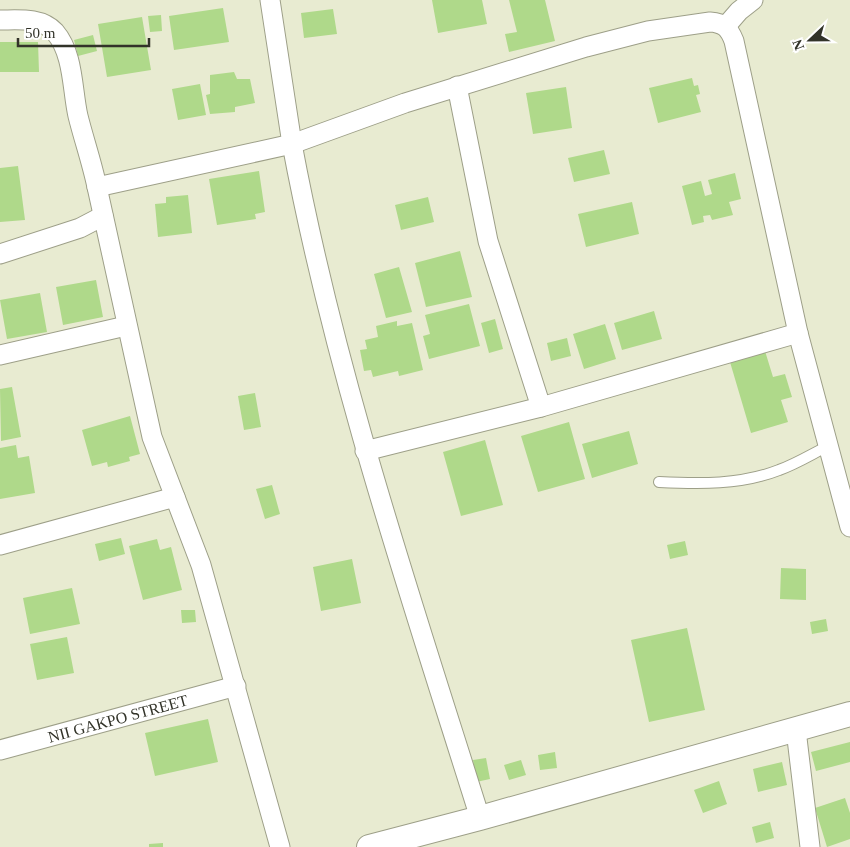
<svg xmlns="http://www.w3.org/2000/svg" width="850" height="847" font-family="'Times New Roman',serif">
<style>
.building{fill:#afd98a}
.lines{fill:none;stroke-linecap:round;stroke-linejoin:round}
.service-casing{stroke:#9d9f88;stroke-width:12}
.minor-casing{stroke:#9d9f88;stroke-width:21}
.tertiary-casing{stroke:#9d9f88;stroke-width:26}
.service{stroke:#fff;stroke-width:10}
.minor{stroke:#fff;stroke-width:19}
.tertiary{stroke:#fff;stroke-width:24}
.labels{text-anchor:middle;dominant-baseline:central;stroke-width:4.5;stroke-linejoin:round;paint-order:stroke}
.street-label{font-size:16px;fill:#323329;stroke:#fff}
</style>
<rect width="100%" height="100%" fill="#e8ebd1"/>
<path class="building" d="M432,0H482L487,24L438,33Z
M509,0H545L555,41L509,52L505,34L517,32Z
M223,8L229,42L174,50L169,16Z
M333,9L337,34L304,38L301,13Z
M161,15L162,31L150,32L148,16Z
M142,17L151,70L107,77L98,24Z
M93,35L97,51L78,56L74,40Z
M0,42H38L39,72H0Z
M234,72L237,79H250L255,103L235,107V112L210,114L206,95L210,94V75Z
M692,78L694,86L698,85L700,94L696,95L701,112L658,123L649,88Z
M200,84L206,115L178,120L172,89Z
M566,87L572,128L533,134L526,93Z
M604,150L610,174L574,182L568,158Z
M18,166L25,220L0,222V168Z
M259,171L265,212L255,214L256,219L217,225L209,179Z
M735,173L741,199L729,202L733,215L712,220L710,215L703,216L704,222L692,225L682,186L701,181L705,196L712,194L708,180Z
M188,195L192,233L158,237L155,204L166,203V197Z
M428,197L434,222L401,230L395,205Z
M632,202L639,234L586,247L578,214Z
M460,251L472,297L426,307L415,263Z
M399,267L412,312L386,318L374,274Z
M96,280L103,317L63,325L56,287Z
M40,293L47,332L7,339L0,300Z
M469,304L480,346L429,359L423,336L430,334L425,315Z
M654,311L662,339L622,350L614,323Z
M495,319L503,349L489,353L481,323Z
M397,321V326L412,323L423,370L399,376L398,371L373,377L371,370L364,371L360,350L367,349L365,340L378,337L376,326Z
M605,324L616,359L584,369L573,334Z
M567,338L571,356L551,361L547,343Z
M765,351L773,377L785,374L792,397L781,400L788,422L751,433L730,362Z
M12,387L21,437L1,441L0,389Z
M255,393L261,427L244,430L238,396Z
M130,416L140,454L129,457L130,461L108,467L107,462L92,466L82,430Z
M569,422L585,479L538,492L521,436Z
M629,431L638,464L592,478L582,444Z
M485,440L503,505L461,516L443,452Z
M16,445L18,458L29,456L35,493L0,499V448Z
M272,485L280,514L265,519L256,489Z
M121,538L125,554L99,561L95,544Z
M157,539L160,550L171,547L182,590L143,600L129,546Z
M685,541L688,555L670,559L667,545Z
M352,559L361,603L321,611L313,567Z
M781,568L806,569V600L780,599Z
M72,588L80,624L30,634L23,598Z
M181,610H195L196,622L182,623Z
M826,619L828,631L812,634L810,622Z
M687,628L705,710L649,722L631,640Z
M67,637L74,673L37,680L30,644Z
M208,719L218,762L155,776L145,733Z
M850,742V762L816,771L811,752Z
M555,752L557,768L540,770L538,755Z
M486,758L490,779L476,782L473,760Z
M521,760L526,775L509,780L504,765Z
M782,762L787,785L758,792L753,769Z
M719,781L727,804L703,813L694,790Z
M845,798L850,813V839L827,847L815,808Z
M770,822L774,838L756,843L752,827Z
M163,843V847H149V844Z"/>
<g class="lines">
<g class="service-casing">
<path id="service" d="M659,482C699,484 741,485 779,470C796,464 812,454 828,446"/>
</g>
<g class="minor-casing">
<g id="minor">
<path d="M270,0L292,144L97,187L152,437L201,565L280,847"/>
<path d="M0,20C18,20 41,17 55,32C74,54 72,90 78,116C84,140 92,163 97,187"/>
<path d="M726,26L739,11L753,0"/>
<path d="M457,86L488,241L541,407"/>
<path d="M0,254L80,228L103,216"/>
<path d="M0,355L126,326"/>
<path d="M365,451L541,407L798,333"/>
<path d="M0,545L175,497"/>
<path d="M796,730L810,847"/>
<path id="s1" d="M0,750L236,686"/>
<path d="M480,818C410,595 335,374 292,144L405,103L586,47L648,31L710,22C724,23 729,28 734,41L798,333L850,527"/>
</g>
</g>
<g class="tertiary-casing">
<path id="tertiary" d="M369,847L480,818L850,714"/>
</g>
<use href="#service" class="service"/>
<use href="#minor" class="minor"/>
<use href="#tertiary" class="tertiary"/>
</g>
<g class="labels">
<g class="street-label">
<text stroke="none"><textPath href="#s1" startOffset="122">NII GAKPO STREET</textPath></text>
</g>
</g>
<g transform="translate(810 40) rotate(248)" stroke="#ffffff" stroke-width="4" paint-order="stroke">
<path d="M0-4L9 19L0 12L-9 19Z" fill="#323329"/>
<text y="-8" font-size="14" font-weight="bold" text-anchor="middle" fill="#323329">N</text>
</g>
<path d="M18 38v8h131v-8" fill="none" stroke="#323329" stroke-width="2.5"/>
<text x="25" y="38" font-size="15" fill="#323329" stroke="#ffffff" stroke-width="4" paint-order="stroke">50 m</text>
</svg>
